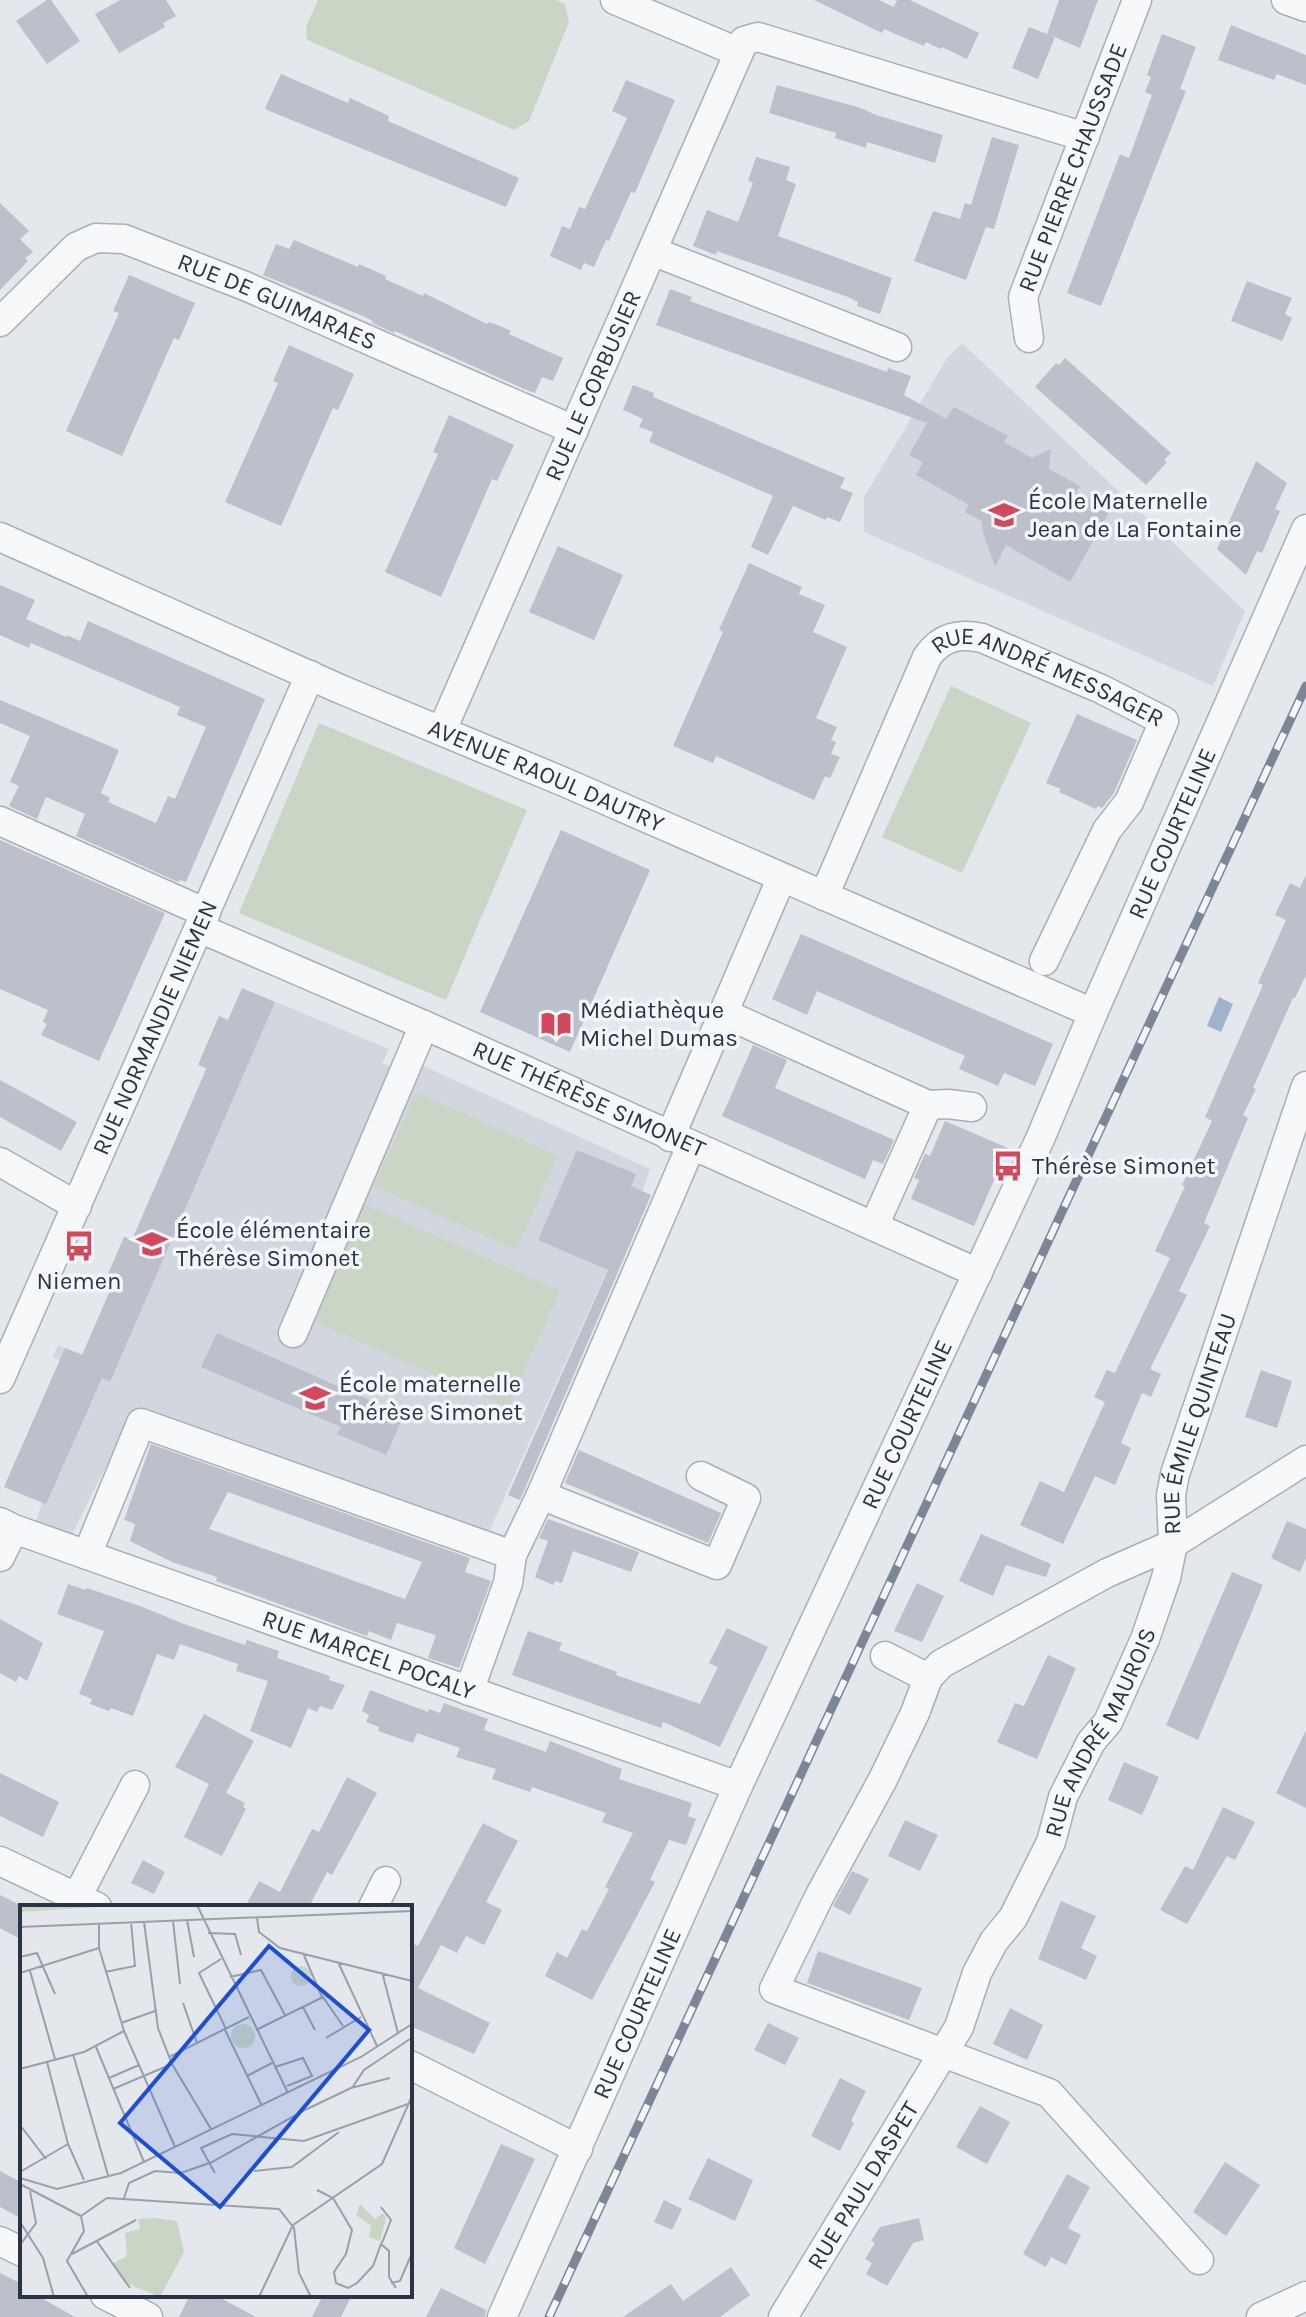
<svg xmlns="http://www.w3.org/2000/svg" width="1306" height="2317" font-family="Karla,sans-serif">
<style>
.built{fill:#d2d6de}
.green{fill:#c9d6c5}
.water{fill:#9fb4cc}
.building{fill:#bbc0ca;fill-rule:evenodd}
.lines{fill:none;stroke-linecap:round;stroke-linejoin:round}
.minor-casing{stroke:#a9aeb7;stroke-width:31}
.minor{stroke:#f7f8fa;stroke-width:28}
.rail-casing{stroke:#7d8696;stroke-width:9}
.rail{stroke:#f4f6f9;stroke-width:6;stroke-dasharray:18;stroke-linecap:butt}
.labels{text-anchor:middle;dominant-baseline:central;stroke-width:7;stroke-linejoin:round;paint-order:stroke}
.street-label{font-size:24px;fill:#2b3445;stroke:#f4f6f9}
.poi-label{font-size:24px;fill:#2b3445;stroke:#f4f6f9;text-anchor:start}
.inset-road{fill:none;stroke:#9a9fa9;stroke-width:2}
.view{fill:#1d4ed8;fill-opacity:0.15;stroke:#1d4ed8;stroke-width:4}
.inset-edge{fill:none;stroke:#2b3445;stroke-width:4}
</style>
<rect width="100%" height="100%" fill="#e4e7ec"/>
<path class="built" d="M962,343L1245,611L1213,686L864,532V497L947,358Z
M242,988L389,1049L382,1063L412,1077L417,1063L650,1169L643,1191L487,1536L135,1409L71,1536L36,1522L42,1503L4,1487L60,1360L53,1357L58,1345L83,1354L110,1289L103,1285L124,1237L132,1239L206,1069L198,1065L219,1016L228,1020Z"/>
<path class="green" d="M318,0H556L565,4L569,22L529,121L514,130L307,40L306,27Z
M951,686L1031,723L962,873L882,837Z
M319,723L527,810L446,1000L239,913Z
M416,1092L558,1156L516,1250L374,1186Z
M362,1203L560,1291L508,1407L310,1320Z"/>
<path class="water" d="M1219,997L1233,1004L1221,1032L1207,1026Z"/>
<path class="building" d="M47,0H51L80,41L47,64L16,21Z
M120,0H166L176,16L163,23L165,27L119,53L95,14Z
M814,0H879L894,7L897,0H910L979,33L967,59L942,47L941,49L926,42L924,46L884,29L882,33Z
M1059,0H1098L1080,48L1047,34Z
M1231,25L1306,55V85L1277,74L1274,80L1218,60Z
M1029,27L1055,37L1038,79L1012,68Z
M1162,34L1196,47L1180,89L1186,91L1101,306L1067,293L1120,154L1129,158L1152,95L1145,92L1151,77L1147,75Z
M281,74L348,103L350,98L389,116L388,121L519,178L506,207L267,110L265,108Z
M626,80L675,100L635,193L631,192L609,241L606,240L594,267L584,263L581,270L550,256L562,226L570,229L579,207L585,209L627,118L612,111Z
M777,85L861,108L876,115L943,135L935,163L867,142L866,148L835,138L836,133L769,113Z
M992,137L1019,145L994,229L986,227L966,280L914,261L933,211L960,219L965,203L971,205Z
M756,157L790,167L786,180L796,184L778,236L892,278L880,314L857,306L858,302L848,297L717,251L716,255L693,246L707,210L738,222L753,183L748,181Z
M0,203L29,231L20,239L33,252L25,258L28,261L0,290Z
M294,240L358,267L359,264L386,276L385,279L423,296L424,293L487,324L489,322L500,326L511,331L509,334L563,358L553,381L542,377L535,393L524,389L395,331L394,333L372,323L373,321L363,316L263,275L276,244L289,249Z
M129,275L195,303L179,340L174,338L122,456L66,431L119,313L113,311Z
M1247,281L1292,298L1285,314L1292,318L1282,341L1231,321Z
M670,289L692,297L690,301L728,315L887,372L888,368L911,376L904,395L946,419L954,407L1008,436L1004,442L1032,458L1051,449L1049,469L1080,486L1076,492L1110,511L1070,582L1006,545L995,567L983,533L982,521L965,512L969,505L916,475L923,462L909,455L927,423L656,325Z
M289,345L354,374L338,410L333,408L281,526L225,502L278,383L273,381Z
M1065,358L1171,453L1164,460L1167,462L1146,485L1035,387L1056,363L1059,365Z
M633,385L654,393L653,397L845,478L840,488L853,493L840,522L827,517L826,520L793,506L768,555L751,547L773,496L649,442L653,432L639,427L643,419L623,410Z
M449,415L514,445L497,481L492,479L441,597L385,572L438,454L433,452Z
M1256,461L1287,483L1275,509L1280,511L1262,553L1257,551L1246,575L1217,549Z
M558,546L623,575L594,640L529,612Z
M749,563L802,587L799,594L825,605L813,632L847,647L816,718L837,727L831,740L836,742L831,754L840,757L830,778L825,776L814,800L716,756L713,763L673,746L723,632L719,630Z
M0,585L35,600L26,619L66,637L67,635L80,641L88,621L265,699L186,882L180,880L178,882L76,836L85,814L46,797L37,819L9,806L19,786L10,782L30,736L0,723V700L119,750L101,793L110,798L108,802L156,823L168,796L175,799L206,727L177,715L180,707L31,643L29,648L0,635Z
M1077,714L1137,740L1114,793L1102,808L1098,806L1096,809L1059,792L1061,789L1046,783Z
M561,830L650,870L570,1052L480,1012Z
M0,840L165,913L99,1061L41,1035L47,1024L43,1022L48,1010L0,989Z
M1306,875V975L1295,998H1293L1253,1088L1256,1089L1243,1115L1248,1118L1204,1223L1210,1226L1179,1291L1187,1295L1150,1369L1161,1374L1151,1397L1142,1393L1121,1443L1131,1448L1115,1485L1095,1476L1063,1544L1020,1525L1040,1481L1064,1492L1105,1402L1094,1397L1107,1370L1115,1373L1170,1258L1155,1251L1185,1186L1182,1185L1212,1121L1205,1117L1263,985L1258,983L1286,920L1275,915L1290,883L1300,888Z
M801,934L1053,1044L1035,1086L1004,1073L998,1086L959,1069L965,1056L817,991L807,1015L772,999Z
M242,988L275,1002L110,1382L102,1378L46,1504L4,1487L65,1348L82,1355L111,1289L103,1286L124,1237L132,1240L207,1068L198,1065L219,1016L228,1020Z
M753,1045L787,1060L775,1088L894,1140L883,1164L873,1160L865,1179L722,1116Z
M0,1080L77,1122L61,1151L0,1117Z
M945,1121L1008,1148L974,1226L911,1199L919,1180L914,1178L925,1154L930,1156Z
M577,1150L636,1174L631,1186L651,1195L520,1500L508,1495L608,1270L538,1240Z
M217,1333L404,1415L386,1455L337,1434L341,1427L201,1367Z
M1261,1370L1292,1381L1277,1428L1245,1417Z
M151,1444L470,1558L465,1572L491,1581L459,1668L428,1658L436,1635L397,1623L391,1640L369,1631L367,1636L216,1581L217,1577L172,1562L130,1541L135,1524L124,1520ZM228,1492L422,1562L405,1599L209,1529Z
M579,1450L721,1513L708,1543L565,1483Z
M548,1519L639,1552L631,1572L573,1551L562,1583L555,1581L553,1585L535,1577L548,1541L539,1538Z
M1287,1521L1306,1529V1558L1300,1572L1271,1558Z
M981,1534L1051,1564L1046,1577L1006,1565L993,1596L959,1581Z
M1232,1572L1263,1585L1198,1740L1166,1725Z
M917,1583L944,1596L922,1642L894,1631Z
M68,1584L86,1590L87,1588L140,1606L184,1624L245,1645L247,1640L279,1651L277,1658L330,1676L329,1680L345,1685L332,1710L320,1706L317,1712L308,1708L291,1748L250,1731L268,1681L236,1671L238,1664L180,1644L174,1660L157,1654L133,1716L111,1708L109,1711L90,1704L92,1699L79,1694L104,1631L57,1614Z
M0,1619L43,1643L27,1681L19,1676L16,1682L0,1673Z
M727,1628L768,1647L720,1747L663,1722L661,1728L512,1675L528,1631L562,1643L559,1650L617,1672L616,1675L700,1704L718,1667L709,1663Z
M1048,1655L1076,1668L1037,1759L997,1742L1015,1703L1024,1706Z
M370,1690L428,1712L429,1709L440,1713L444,1703L488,1719L484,1730L546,1752L550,1741L622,1769L619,1779L692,1803L688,1816L696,1819L686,1845L669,1840L650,1880L655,1882L592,2000L545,1976L557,1952L567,1958L582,1929L587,1931L609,1889L605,1887L633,1833L602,1822L606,1813L532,1787L530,1792L492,1779L496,1769L456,1757L460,1748L417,1733L413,1743L378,1731L379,1727L366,1722L369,1715L362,1711Z
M204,1714L254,1741L226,1793L245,1803L243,1807L246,1809L222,1856L184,1837L209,1784L175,1767Z
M1306,1730V1808L1276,1793Z
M1124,1762L1159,1777L1142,1815L1108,1800Z
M0,1773L59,1802L43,1837L0,1816Z
M347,1777L377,1793L332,1875L327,1872L309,1907H245L259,1881L280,1892L312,1829L319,1832Z
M1223,1807L1255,1822L1235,1860L1227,1856L1187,1924L1160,1910L1185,1866L1193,1870Z
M905,1820L938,1835L920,1871L888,1856Z
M483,1823L518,1841L486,1902L502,1910L484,1945L466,1936L457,1953L441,1945L418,1988L490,2023L474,2054L410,2026V1942L418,1946Z
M143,1860L165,1872L154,1894L131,1883Z
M852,1871L869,1879L850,1915L833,1906Z
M0,1895L22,1906V1940L0,1928Z
M1061,1901L1096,1916L1081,1948L1097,1956L1086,1980L1038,1959Z
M818,1951L922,1988L909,2020L807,1983Z
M1010,2008L1043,2025L1027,2060L993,2044Z
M768,2023L799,2038L785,2065L754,2050Z
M840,2078L866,2091L851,2121L854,2123L840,2151L811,2136Z
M980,2106L1010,2122L987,2164L956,2147Z
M501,2144L535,2159L485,2264L454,2248Z
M708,2158L753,2180L735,2221L688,2199Z
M1225,2162L1260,2185L1226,2236L1193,2212Z
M0,2171L22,2183V2219L0,2207Z
M1067,2174L1090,2187L1068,2228L1081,2235L1066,2265L1051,2257L1046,2267L1023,2254Z
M664,2200L682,2209L672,2230L654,2222Z
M919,2218L924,2240L913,2243L887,2286L866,2274L872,2263L865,2259L875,2243L871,2241L880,2227Z
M731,2267L750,2295L720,2317H623L671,2284L683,2301Z
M0,2273L22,2284V2295H36L75,2317H0Z
M441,2288L486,2310L485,2317H426Z
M190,2295H215L256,2317H179Z
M323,2295H352L341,2317H312Z"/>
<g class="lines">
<g class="minor-casing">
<g id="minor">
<path d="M615,0L738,52"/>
<path d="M1286,0L1306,7"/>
<path d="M652,251L897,347"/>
<path id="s1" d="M0,322L76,247L96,238L124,239L245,286L574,430"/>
<path id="s2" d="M1029,338L1023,297L1137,0"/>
<path id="s3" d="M0,537L340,689L564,782L1093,1013"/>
<path id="s4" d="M442,730L744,41L758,37L1085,137"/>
<path d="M0,821L206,913"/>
<path id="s5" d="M824,896L927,657C941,637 958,633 982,638L1101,689L1164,721L1129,802L1107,830L1044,961"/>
<path id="s6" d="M199,928L424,1025L978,1273"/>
<path d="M723,1013L928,1105L874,1226"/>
<path d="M928,1105L948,1104L972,1107"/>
<path d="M670,1137L781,879"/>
<path d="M0,1162L77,1206"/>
<path d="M293,1333L424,1025"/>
<path id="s7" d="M0,1379L310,675"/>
<path d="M541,1495L717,1565L746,1498L701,1476"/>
<path id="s8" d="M0,1522L14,1529L738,1786"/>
<path d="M87,1555L141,1423L512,1555L541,1495L691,1146"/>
<path d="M0,1557L14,1529"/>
<path d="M885,1656L928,1678"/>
<path d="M469,1691L508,1583L512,1555"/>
<path d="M0,1861L97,1907"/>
<path d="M77,1897L135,1785"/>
<path d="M373,1907L386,1881"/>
<path d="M410,2065L578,2149"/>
<path d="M0,2241L22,2252"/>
<path d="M1199,2260L1049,2093L774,1989L820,1895L882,1781L915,1713L928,1678L941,1664L1107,1573L1173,1544L1306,1460"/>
<path d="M105,2295L148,2317"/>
<path id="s9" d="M502,2317L738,1786L1040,1139L1093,1013L1306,529"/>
<path id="s10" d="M783,2317L959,2027L977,1973L994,1941L1013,1918L1051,1842L1063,1797L1091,1742L1108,1722L1145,1639L1166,1578L1173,1544L1171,1495L1175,1474L1306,1086"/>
<path d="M1261,2317L1306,2296"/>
</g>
</g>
<use href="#minor" class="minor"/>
<g class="rail-casing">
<path id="rail" d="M549,2317L1306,686"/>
</g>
<use href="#rail" class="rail"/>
</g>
<defs>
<g id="school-bare" transform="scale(2.4)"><path d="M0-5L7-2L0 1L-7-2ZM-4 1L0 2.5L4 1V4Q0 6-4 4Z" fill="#d1495b" stroke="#f4f6f9" stroke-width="2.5" paint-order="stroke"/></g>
<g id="library-bare" transform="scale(2.4)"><path d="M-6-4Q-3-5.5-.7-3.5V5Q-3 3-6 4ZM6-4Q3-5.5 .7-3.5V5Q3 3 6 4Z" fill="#d1495b" stroke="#f4f6f9" stroke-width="2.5" paint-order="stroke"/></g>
<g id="bus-bare" transform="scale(2.4)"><path d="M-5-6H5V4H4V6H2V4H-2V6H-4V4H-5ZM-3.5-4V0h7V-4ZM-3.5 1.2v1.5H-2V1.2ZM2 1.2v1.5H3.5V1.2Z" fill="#d1495b" stroke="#f4f6f9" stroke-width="2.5" paint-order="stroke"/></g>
</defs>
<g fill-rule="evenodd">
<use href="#school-bare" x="1004" y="515"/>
<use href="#library-bare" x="556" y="1024"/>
<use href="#bus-bare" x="1008" y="1166"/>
<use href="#school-bare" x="152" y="1244"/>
<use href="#bus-bare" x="79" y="1246"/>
<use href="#school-bare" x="315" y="1398"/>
</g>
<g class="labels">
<g class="street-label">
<text stroke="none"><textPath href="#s2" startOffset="180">RUE PIERRE CHAUSSADE</textPath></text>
<text stroke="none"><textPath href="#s1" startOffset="322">RUE DE GUIMARAES</textPath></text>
<text stroke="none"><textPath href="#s4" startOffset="376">RUE LE CORBUSIER</textPath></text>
<text stroke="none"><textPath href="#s5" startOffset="396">RUE ANDRÉ MESSAGER</textPath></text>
<text stroke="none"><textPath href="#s3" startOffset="596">AVENUE RAOUL DAUTRY</textPath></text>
<text stroke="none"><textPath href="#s9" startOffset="1628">RUE COURTELINE</textPath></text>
<text stroke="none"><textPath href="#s7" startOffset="384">RUE NORMANDIE NIEMEN</textPath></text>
<text stroke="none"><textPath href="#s6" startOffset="426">RUE THÉRÈSE SIMONET</textPath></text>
<text stroke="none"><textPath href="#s9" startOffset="980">RUE COURTELINE</textPath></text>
<text stroke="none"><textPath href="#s10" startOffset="996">RUE ÉMILE QUINTEAU</textPath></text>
<text stroke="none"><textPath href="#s8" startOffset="392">RUE MARCEL POCALY</textPath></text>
<text stroke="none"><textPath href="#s10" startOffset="668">RUE ANDRÉ MAUROIS</textPath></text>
<text stroke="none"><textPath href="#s9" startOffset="332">RUE COURTELINE</textPath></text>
<text stroke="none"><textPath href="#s10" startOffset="154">RUE PAUL DASPET</textPath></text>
</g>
<g class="poi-label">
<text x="1028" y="501">École Maternelle<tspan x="1028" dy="28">Jean de La Fontaine</tspan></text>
<text x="580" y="1010">Médiathèque<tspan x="580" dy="28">Michel Dumas</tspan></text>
<text x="1032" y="1166">Thérèse Simonet</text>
<text x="176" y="1230">École élémentaire<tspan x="176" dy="28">Thérèse Simonet</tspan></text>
<text x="79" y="1281" text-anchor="middle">Niemen</text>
<text x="339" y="1384">École maternelle<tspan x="339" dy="28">Thérèse Simonet</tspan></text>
</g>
</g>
<g transform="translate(20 1905)">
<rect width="392" height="392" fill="#e4e7ec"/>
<path d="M0,0H107L0,7ZM271 71a10 10 0 1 1 20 0a10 10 0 1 1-20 0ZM211 131a12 12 0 1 1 24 0a12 12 0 1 1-24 0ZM340,299L355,314L363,308L366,313L360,336L349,332L351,321L336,310ZM134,313L157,316L164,347L140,392L104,377L92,359L107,351L105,328L120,324L118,314Z" fill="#c9d6c5"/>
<path class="inset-road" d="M177,0L268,188M237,13L239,27L260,43L392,76M167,15L174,52M153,16L160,79M124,17L138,123L152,159L191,224M79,19V43L104,126L155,242M0,22L392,6M188,28L215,29L221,50M283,48L302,92M0,52L17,48L35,89M201,54L179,68L206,124M318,57L357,141M10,66L35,154M85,67L115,61L111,17M362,67L378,128M0,68L79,43M210,72L241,65L265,110M163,98L177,138M283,102L295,125M101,118L135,106M205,125L242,201M236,125L303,92L323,121M306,133L341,112M76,142L124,257M53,149L88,270M149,152L229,112M27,157L48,239L64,275M255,162L283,153L292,171L267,181M0,164L64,147L104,126M227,171L252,158M89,173L119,160M332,183L344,165L390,134M93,184L152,159M0,220L26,254M234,266L272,262L319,227M0,267L48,239M195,268L181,243L212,229L284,236L388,199M0,273L37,284L101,268L341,152L392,119M0,279L61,311L64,326L47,356L68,392M297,285L313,293L332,325L326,349L314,367L316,378L328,383L337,378L353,361L361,339L369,346V372L376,383M104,293L109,278L135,266L161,268L192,257L285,205L331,183L370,173M361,302L371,315L362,338M61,311L87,293L259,304L274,323L279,368L291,392M0,317L23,353L34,392M273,320L362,259L392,191M76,335L110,383M0,340L16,318L10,286M52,349L116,315M371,378L380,376L392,348M239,392L272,322"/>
<path class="view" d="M249,41L349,125L200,302L100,218Z"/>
<rect width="392" height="392" class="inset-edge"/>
</g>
</svg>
